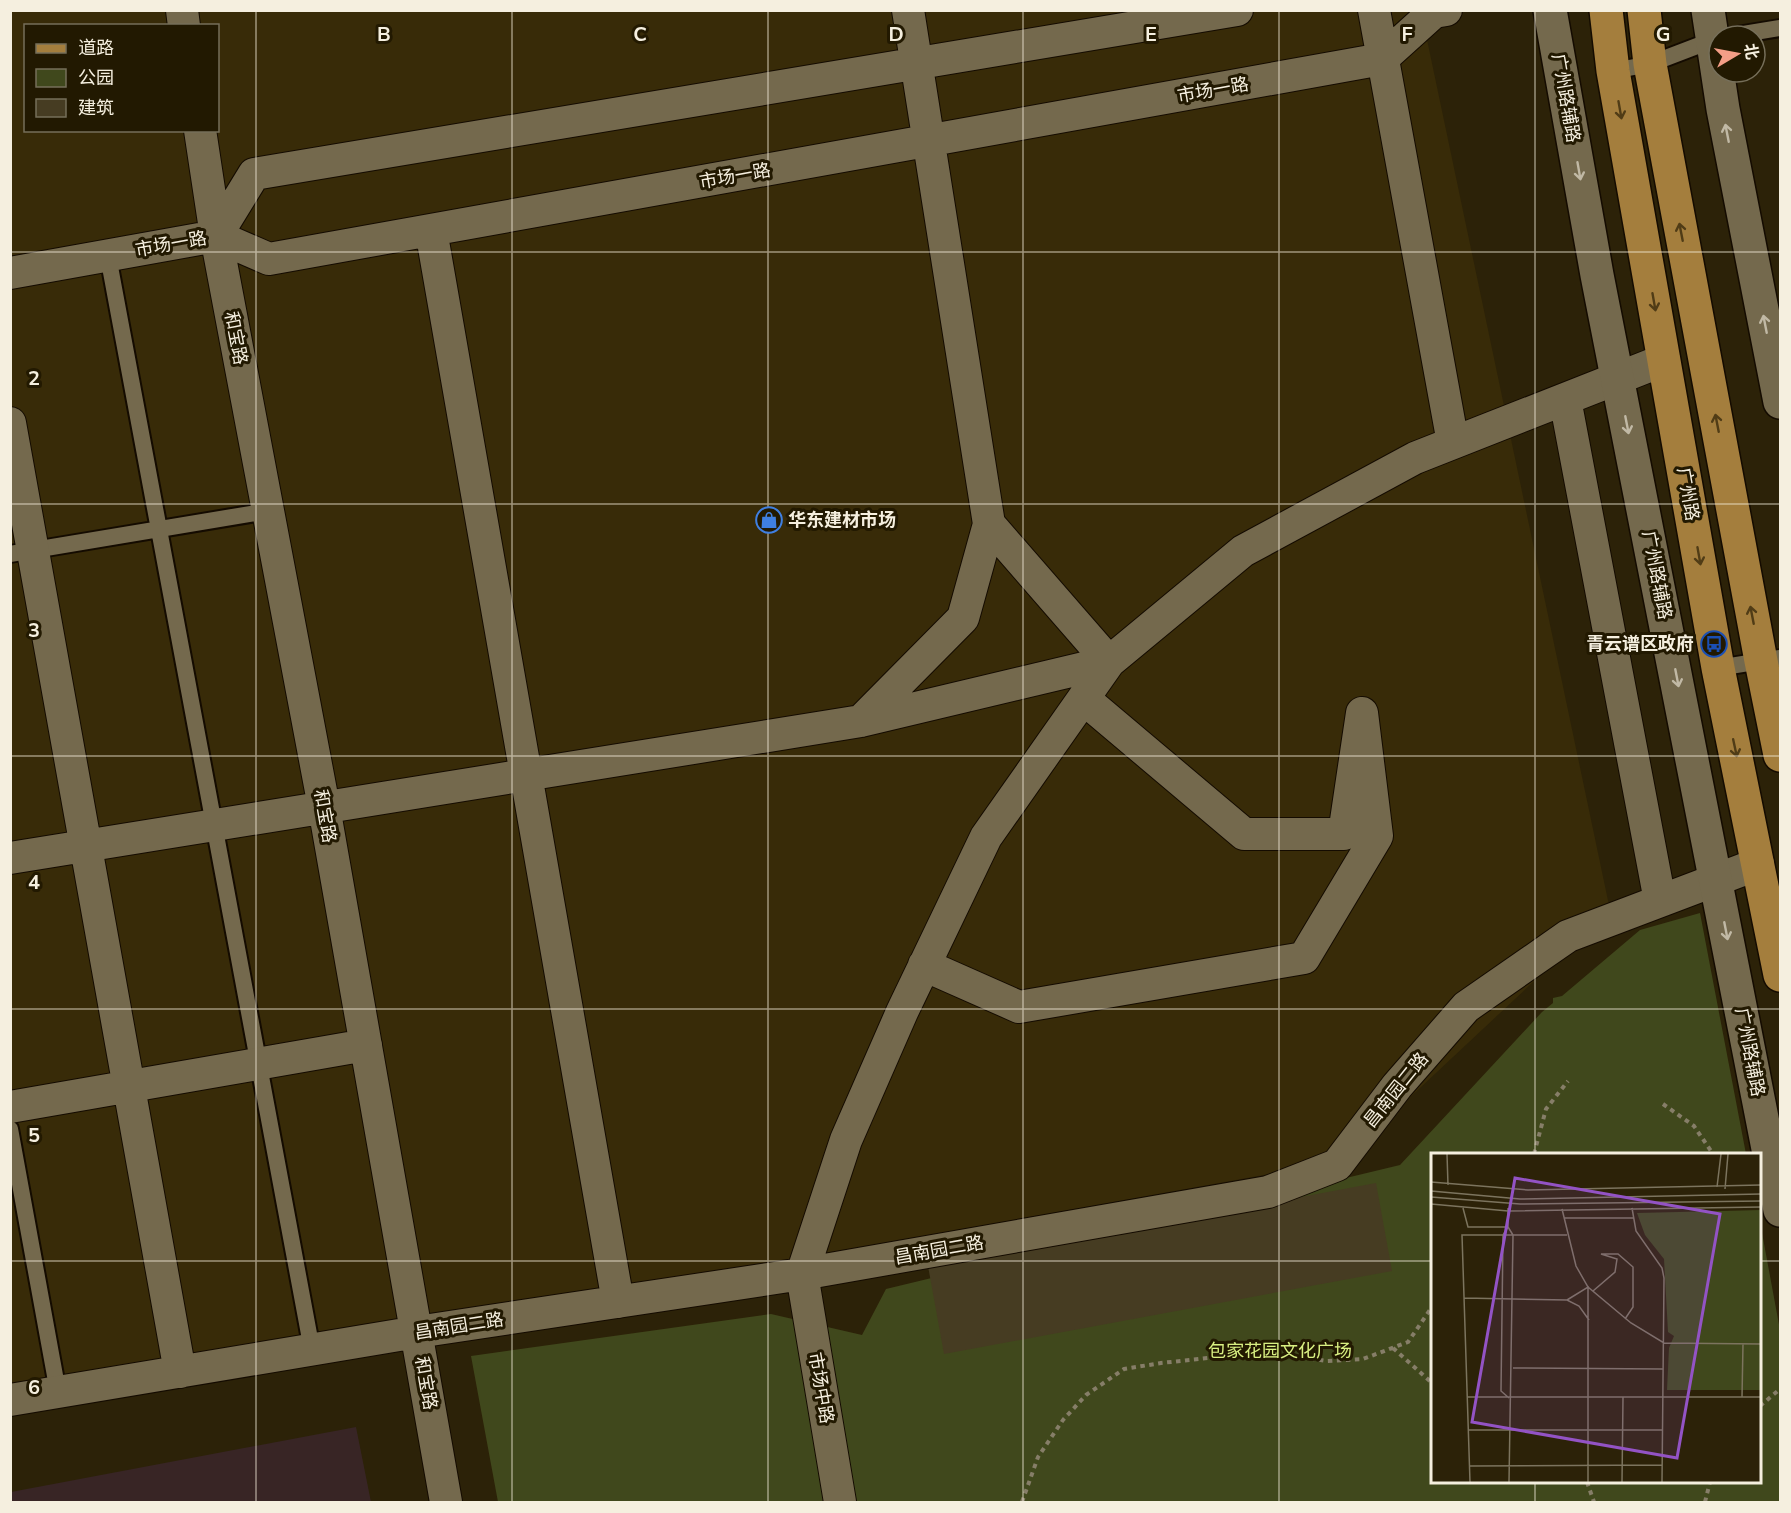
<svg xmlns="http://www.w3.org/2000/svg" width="1791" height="1513" font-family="'Nunito Sans','Noto Sans SC',sans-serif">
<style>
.built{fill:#382b08;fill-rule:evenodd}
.industrial{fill:#382525}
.green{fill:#40481c}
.building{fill:#463c22}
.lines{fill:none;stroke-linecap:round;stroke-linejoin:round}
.service-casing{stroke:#140b00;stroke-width:20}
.minor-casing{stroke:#140b00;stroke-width:34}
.secondary-casing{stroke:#140b00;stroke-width:36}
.primary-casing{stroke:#140b00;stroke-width:36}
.path{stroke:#867e68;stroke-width:4;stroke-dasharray:4.5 4.5;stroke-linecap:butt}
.service{stroke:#74694d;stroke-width:16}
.minor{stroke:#74694d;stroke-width:32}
.secondary{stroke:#74694d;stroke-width:33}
.primary{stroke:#a47e3d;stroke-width:33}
.oneway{stroke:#503c16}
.oneway2{stroke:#c1b9a5}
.grid{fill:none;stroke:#f5efdf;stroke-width:1.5;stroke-opacity:0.55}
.labels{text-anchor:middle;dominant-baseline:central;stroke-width:6;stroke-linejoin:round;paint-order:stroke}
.street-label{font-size:18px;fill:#f5efdf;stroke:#221901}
.poi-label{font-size:18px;font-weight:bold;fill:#f5efdf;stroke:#221901;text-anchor:start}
.park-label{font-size:18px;fill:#d9f082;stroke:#221901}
.inset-road{fill:none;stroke:#7c745e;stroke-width:1.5}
.view{fill:#9353c5;fill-opacity:0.15;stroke:#9353c5;stroke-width:3}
.inset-edge{fill:none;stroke:#f5efdf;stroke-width:3}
.grid-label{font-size:20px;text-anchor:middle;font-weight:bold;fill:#f5efdf;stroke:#221901;stroke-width:6;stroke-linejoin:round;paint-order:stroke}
</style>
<rect width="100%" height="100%" fill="#2c2208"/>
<path class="built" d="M11,11H1421L1610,910L1342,1161L11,1400ZM26,26H218V130H26Z"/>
<path class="industrial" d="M356,1427L371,1502H11V1492Z"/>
<path class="green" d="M1700,913L1746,1154H1432V1482H1760V1222L1780,1330V1502H498L471,1356L771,1314L862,1335L886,1289L1400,1165L1542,1012L1553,1003V998L1562,996L1640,930Z"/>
<path class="building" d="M1376,1183L1392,1271L944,1354L928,1266Z"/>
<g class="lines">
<g class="service-casing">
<path id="service" d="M1731,36L1780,28
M1613,71L1650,64L1718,38
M108,256L312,1350
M10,554L268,511
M1718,668L1780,658
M10,1129L58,1392"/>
</g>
<g class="minor-casing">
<path id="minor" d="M182,10L184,26
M1374,10L1453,443
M200,130L216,236L324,807L446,1502
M431,230L618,1302
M216,236L254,174L1237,10
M10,273L216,236L269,259L1382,59L1434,12L1446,10
M1565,399L1660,901
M10,423L180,1372
M861,721L963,618L989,524L908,10
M10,858L861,721L1109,662L989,524
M924,965L1019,1007L1304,958L1377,836L1362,713L1344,834H1244L1084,699
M10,1107L366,1045
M10,1400L417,1332L802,1274L1268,1192L1337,1165L1397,1086L1466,1007L1568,936L1758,864
M840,1502L802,1274L846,1140L902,1012L986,837L1109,662L1243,551L1415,458L1664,360"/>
</g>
<g class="secondary-casing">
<path id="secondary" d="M1550,10L1597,275L1780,1210
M1708,10L1723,109L1780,402"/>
</g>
<g class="primary-casing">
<path id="primary" d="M1606,10L1613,71L1718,668L1780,975
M1644,10L1650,64L1761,661L1780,755"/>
</g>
<path class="path" d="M1663,1104L1694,1126L1713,1154
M1534,1154L1546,1109L1568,1081
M1393,1348L1432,1383
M1760,1406L1780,1389
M1587,1482L1594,1502
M1022,1502L1038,1457L1063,1420L1086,1395L1124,1369L1161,1363L1265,1352L1327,1361L1363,1359L1408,1342L1432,1307
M1705,1502L1710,1482"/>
<use href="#service" class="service"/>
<use href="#minor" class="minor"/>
<use href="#secondary" class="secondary"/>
<use href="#primary" class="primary"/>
</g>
<defs><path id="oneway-shaft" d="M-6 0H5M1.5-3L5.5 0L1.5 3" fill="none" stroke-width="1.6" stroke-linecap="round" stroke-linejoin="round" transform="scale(1.5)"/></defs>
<g class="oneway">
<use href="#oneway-shaft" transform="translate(1620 110) rotate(80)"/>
<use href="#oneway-shaft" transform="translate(1681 232) rotate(-101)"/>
<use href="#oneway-shaft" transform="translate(1654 302) rotate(80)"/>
<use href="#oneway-shaft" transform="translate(1717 423) rotate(-101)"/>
<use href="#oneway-shaft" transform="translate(1699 556) rotate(80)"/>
<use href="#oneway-shaft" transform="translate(1752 615) rotate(-101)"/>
<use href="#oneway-shaft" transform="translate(1735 748) rotate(78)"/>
</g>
<g class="oneway2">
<use href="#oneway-shaft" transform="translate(1727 133) rotate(-101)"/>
<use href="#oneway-shaft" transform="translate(1579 171) rotate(80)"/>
<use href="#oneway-shaft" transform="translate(1765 324) rotate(-101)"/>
<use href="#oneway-shaft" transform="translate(1627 425) rotate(79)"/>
<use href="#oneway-shaft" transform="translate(1677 678) rotate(79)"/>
<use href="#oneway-shaft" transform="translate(1726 931) rotate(79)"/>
</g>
<path class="grid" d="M256,10V1502M512,10V1502M768,10V1502M1023,10V1502M1279,10V1502M1535,10V1154M10,252H1780M10,504H1780M10,756H1780M10,1009H1780M10,1261H1432M1760,1261H1780M1535,1482V1502"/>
<defs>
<g id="shop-ring" transform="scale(1.35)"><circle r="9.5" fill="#221901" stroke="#3f7fe0" stroke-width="1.5"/><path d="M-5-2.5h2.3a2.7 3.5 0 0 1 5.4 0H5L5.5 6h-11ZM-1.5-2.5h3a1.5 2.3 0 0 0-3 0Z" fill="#3f7fe0"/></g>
<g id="bus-ring" transform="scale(1.35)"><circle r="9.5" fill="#221901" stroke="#1a4fb4" stroke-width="1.5"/><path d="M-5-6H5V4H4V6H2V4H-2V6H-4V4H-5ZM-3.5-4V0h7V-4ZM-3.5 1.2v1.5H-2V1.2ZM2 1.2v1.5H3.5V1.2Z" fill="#1a4fb4"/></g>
</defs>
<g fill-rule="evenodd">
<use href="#shop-ring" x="769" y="520"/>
<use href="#bus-ring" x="1714" y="644"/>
</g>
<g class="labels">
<g class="street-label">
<text transform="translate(1213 90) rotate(-10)">市场一路</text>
<text transform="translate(1566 98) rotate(80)">广州路辅路</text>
<text transform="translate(735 176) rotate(-10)">市场一路</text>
<text transform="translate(171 244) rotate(-10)">市场一路</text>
<text transform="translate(236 338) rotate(79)">和宝路</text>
<text transform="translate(1688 494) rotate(80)">广州路</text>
<text transform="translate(1657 575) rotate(79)">广州路辅路</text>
<text transform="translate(325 816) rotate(80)">和宝路</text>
<text transform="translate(1750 1052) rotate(79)">广州路辅路</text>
<text transform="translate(1396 1090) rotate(-51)">昌南园二路</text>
<text transform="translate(939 1250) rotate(-10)">昌南园二路</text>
<text transform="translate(459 1326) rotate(-9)">昌南园二路</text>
<text transform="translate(426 1383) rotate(80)">和宝路</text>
<text transform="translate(821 1388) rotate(80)">市场中路</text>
</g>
<g class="poi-label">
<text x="788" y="520">华东建材市场</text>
<text x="1694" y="644" text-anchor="end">青云谱区政府</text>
</g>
<g class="park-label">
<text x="1280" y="1351">包家花园文化广场</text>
</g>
</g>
<g transform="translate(1431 1153)">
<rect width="330" height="330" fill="#2c2208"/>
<path d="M330,57V237H236L238,195L243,183L237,179L233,106L214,82L206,60Z" fill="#40481c"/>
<path class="inset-road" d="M16,1L17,32M0,29L97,37L330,32M286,34L290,1M294,36L297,1M0,38L89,46L330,41M0,44L89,51L330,48M0,51L77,58L330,54M32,55L37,74H77M77,55V74L82,82L78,329M201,55L205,78L231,115L233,125L231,329M131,56L145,113L157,134L200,170L233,190L330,191M133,65H203M77,74L72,82L70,238L78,245M162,138L184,119L186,106L170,101H187L202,114V154L194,166M33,145L136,147L148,153L158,167M136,147L157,134V329M82,215L232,216M37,244H330M311,244L312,191M38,277H231M39,313L231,312M39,329L31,82H136M191,329L192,244"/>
<path class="view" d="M84,25L289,61L246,305L41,269Z"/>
<rect width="330" height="330" class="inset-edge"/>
</g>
<g class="grid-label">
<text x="384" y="41">B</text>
<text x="640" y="41">C</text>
<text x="896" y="41">D</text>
<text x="1151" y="41">E</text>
<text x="1407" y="41">F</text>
<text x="1663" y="41">G</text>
<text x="34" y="385">2</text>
<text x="34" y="637">3</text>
<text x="34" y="889">4</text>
<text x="34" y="1142">5</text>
<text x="34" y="1394">6</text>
</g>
<rect width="1791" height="1513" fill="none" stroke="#f5efdf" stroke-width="24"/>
<rect x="24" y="24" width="195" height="108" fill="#221901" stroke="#766f5a" stroke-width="1.5"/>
<rect x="36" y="44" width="30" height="9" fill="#a47e3d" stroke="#766f5a" stroke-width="1.5"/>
<text x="78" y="54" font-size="18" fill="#f5efdf">道路</text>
<rect x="36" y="69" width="30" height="18" fill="#40481c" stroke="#766f5a" stroke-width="1.5"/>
<text x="78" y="84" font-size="18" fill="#f5efdf">公园</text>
<rect x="36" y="99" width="30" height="18" fill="#463c22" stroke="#766f5a" stroke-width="1.5"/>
<text x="78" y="114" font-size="18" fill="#f5efdf">建筑</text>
<g transform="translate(1737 54) rotate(80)"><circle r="28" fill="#221901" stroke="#766f5a" stroke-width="1.5"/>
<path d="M0-4.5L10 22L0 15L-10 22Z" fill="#f49e87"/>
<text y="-9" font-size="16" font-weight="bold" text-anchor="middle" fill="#f5efdf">北</text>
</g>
</svg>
